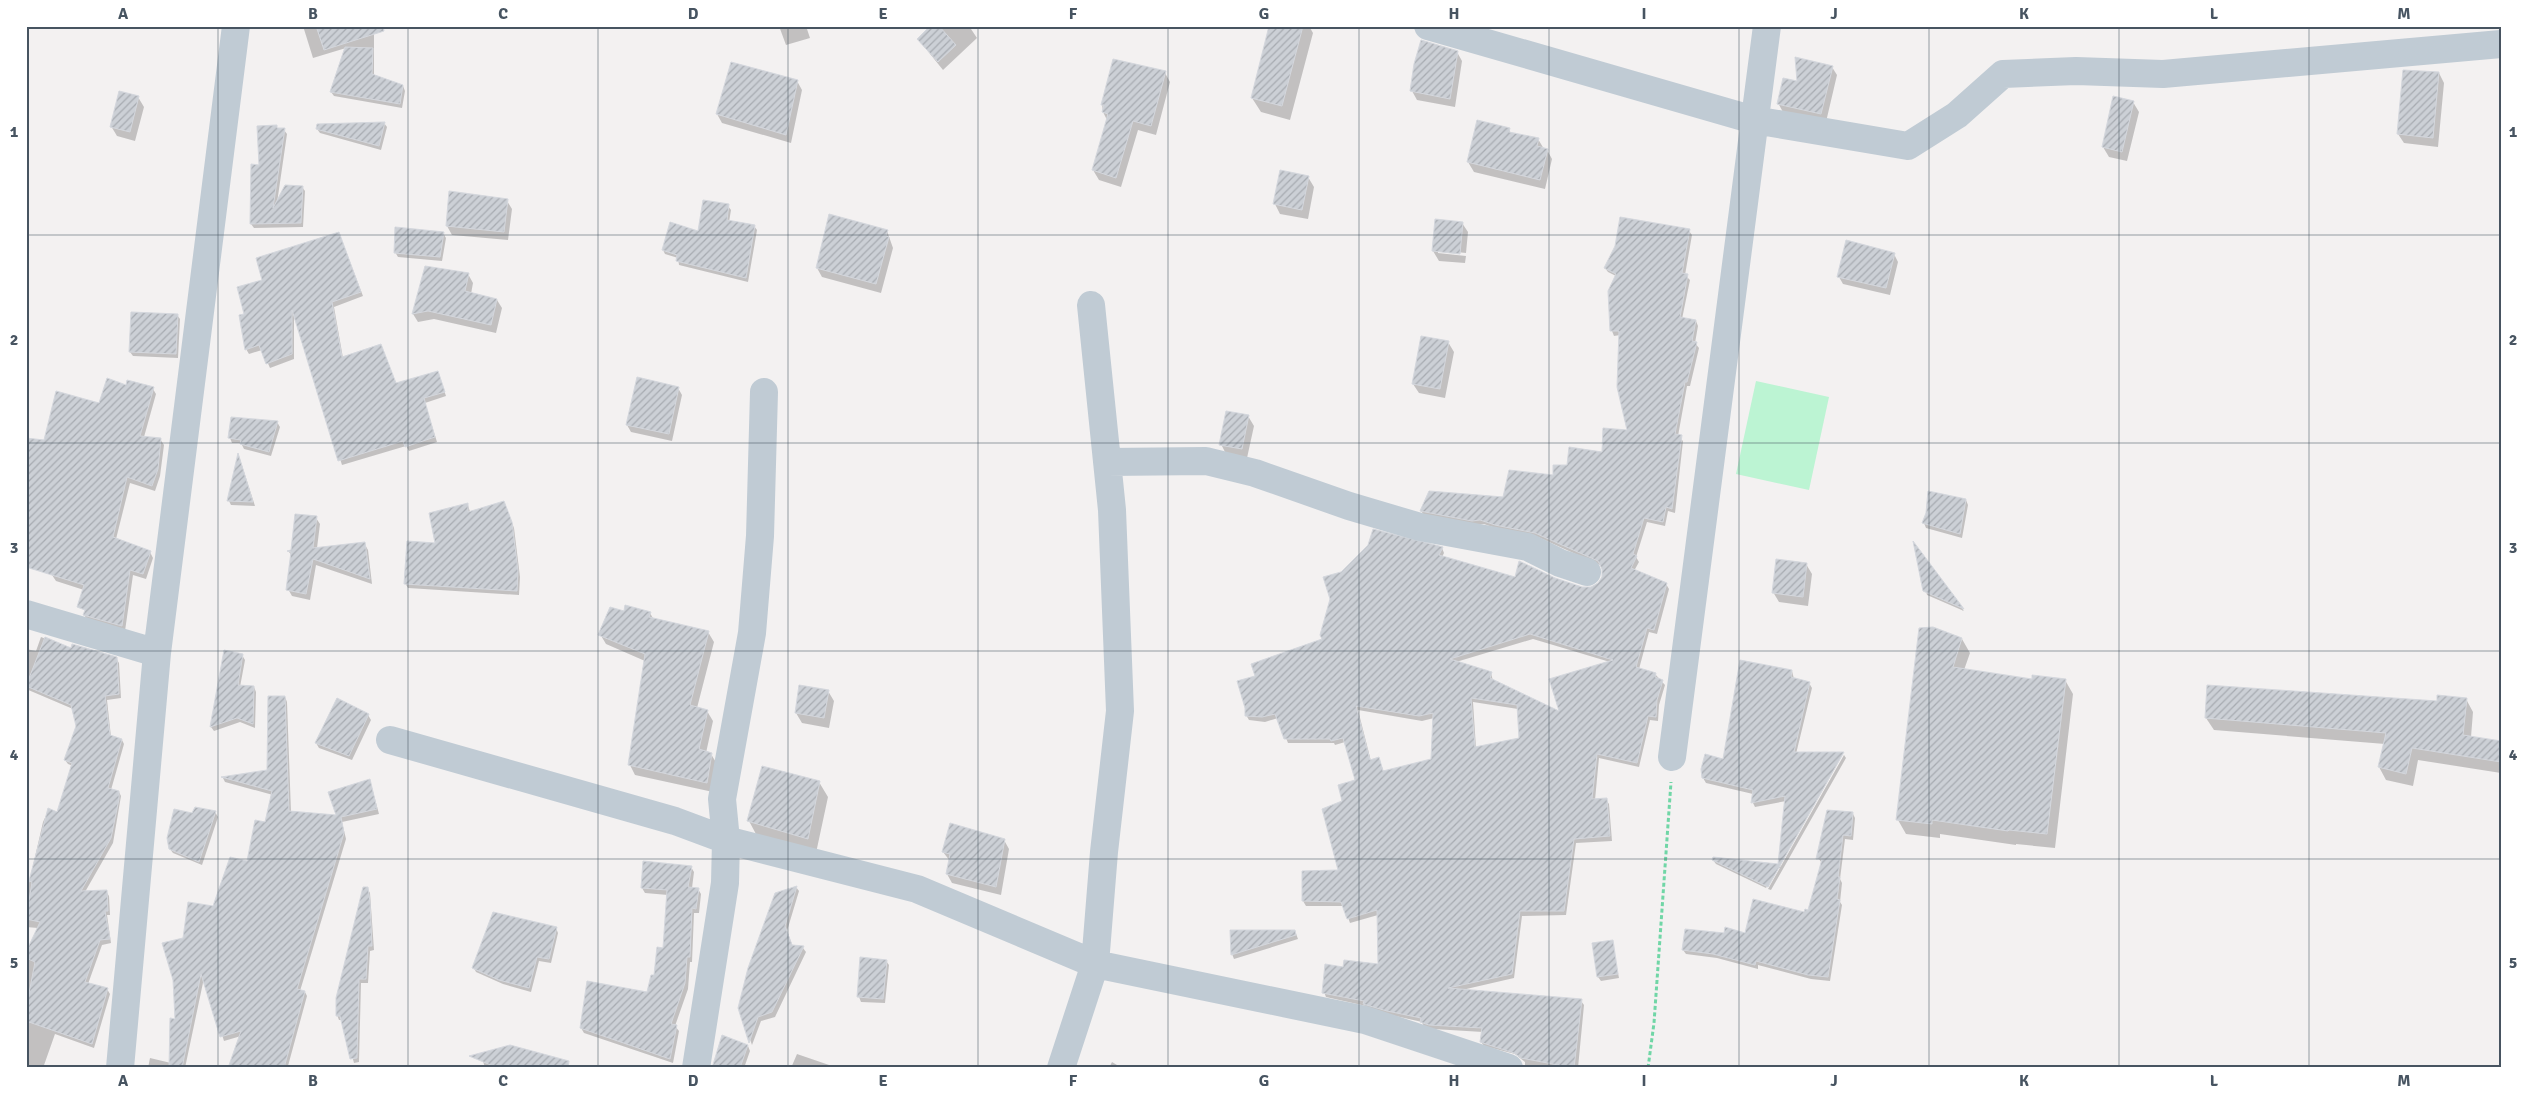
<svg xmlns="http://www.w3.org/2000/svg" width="2527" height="1094" font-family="Signika,sans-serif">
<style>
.green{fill:#bcf4d3}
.shadow{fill:#0003;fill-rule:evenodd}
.building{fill:url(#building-hatch);stroke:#d4d7dd;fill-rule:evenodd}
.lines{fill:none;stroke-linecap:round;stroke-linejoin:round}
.path{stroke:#70d6a6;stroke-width:3;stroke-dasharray:4 2.5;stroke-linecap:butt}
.minor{stroke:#c0cbd4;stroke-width:28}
.grid{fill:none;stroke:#475461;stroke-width:1;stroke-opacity:0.55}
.neatline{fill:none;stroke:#475461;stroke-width:2}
.grid-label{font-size:16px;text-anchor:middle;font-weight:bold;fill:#475461}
</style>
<defs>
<pattern id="building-hatch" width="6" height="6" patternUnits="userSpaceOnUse" patternTransform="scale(1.25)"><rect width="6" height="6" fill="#ccd0d6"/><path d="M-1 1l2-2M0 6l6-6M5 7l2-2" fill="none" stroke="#a7abb1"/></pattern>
</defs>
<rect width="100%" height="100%" fill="#f3f1f1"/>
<path class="green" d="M1756,381L1829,397L1809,490L1736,474Z"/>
<path class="shadow" d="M303,26H374V76L403,86L405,91L402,108L334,96L331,92L346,48L313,58Z
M779,26H806L810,38L786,45Z
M932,26H969L977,38L943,70L918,39Z
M1270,26H1309L1313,33L1290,120L1261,112L1252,98Z
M1457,52L1462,61L1455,107L1417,100L1412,91Z
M1832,67L1837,75L1826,122L1783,112L1778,103L1798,83Z
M1165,73L1170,82L1156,135L1138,130L1121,187L1099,180L1093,170L1107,120L1103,112L1102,104Z
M2439,73L2444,83L2438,147L2404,143L2398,134Z
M797,81L802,90L791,143L722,123L717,114Z
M138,97L144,107L135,141L117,136L111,126Z
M2133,102L2139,112L2127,161L2109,157L2103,147Z
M384,123L387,127L381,150L320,133L317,129Z
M276,127L278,129L284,130L287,134L277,203L302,187L305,191L303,227L254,228L251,224L261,166Z
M1509,129L1511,134L1538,139L1544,149L1547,150L1552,159L1545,189L1474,172L1468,162Z
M1308,177L1314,187L1308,219L1280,214L1275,204Z
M507,201L512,209L508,240L452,235L447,226Z
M728,206L731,210L729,222L754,226L757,230L748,282L679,265L678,258L665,254L663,250L699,232Z
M1462,223L1468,232L1466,253L1438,250V253L1466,256L1465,263L1439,261L1433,251Z
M887,231L893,248L881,293L822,277L817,268Z
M1689,231L1692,235L1685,275L1690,280L1682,319L1696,321L1698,326L1695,343L1699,348L1690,386H1687L1678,436L1683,441L1675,513L1668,511L1665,526L1647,522L1636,557L1639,562L1634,571L1666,584L1669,589L1657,634L1649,632L1639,669L1655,674L1665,685L1659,705L1658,721L1650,720L1639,767L1599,758L1595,800H1606L1609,804L1612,841L1576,843L1566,915L1522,916L1514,978L1462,990L1581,1001L1584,1005L1578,1068H1525V1062L1515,1054L1484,1046L1481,1042L1483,1032L1433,1029L1424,1027L1422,1022L1391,1015L1367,1008L1366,1006L1326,997L1324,992L1344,968L1380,966L1378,915L1350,923L1344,906H1306L1303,901V872L1340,871L1344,801L1357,781L1345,742L1335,745L1334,743H1288L1278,718L1265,722L1249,720L1246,715L1256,677L1323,640L1442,548L1444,553L1442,557L1516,579H1554L1582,588H1591L1599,584L1603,578L1602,566L1538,537L1498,529L1484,524L1475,525L1424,515L1421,511L1504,499L1554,476L1568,466L1603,453L1628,431L1620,335L1614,336L1612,331L1616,276L1608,272L1605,268ZM1533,639L1610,662L1561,713L1493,681L1491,673L1456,662ZM1473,702L1518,709L1521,739L1476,748ZM1358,710L1422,721L1434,718L1432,760L1384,772L1379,759L1371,761Z
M443,233L446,238L442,261L398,257L395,252Z
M341,238L363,296L334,307L343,358L396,384L438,372L446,396L425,403L437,442L409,451L406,446L342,465L294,314V359L270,368L262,350L249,354L246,349V315L264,281Z
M1894,254L1898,262L1890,295L1843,284L1839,277Z
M426,267L468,274L473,283L471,294L497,300L502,308L496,333L434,319L418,322L413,314Z
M177,315L180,319L178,358L133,356L130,352Z
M1448,342L1454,352L1445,398L1419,393L1413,384Z
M128,386L153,389L156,394L144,437L160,439L164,445L160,476L155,491L130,483L116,539L150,552L153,558L146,579L133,575L125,631L88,620L84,615L86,609L84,590L56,581L52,575L45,441Z
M678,388L682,395L672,441L631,432L627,425Z
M1248,416L1254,426L1247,458L1226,454L1221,444Z
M277,422L280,427L271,456L244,449L241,443H232L230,438Z
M239,456L240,459L255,506L231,505L229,501Z
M1966,500L1968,505L1962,538L1926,528L1924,523Z
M504,502L514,528L520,577L519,595L408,588L405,583L468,505L470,512Z
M316,518L320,524L317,548L364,543L368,550L372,584L316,565L310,600L292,596L288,589L292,556L289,552L292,551Z
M1916,546L1964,611L1927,595Z
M1806,564L1812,574L1808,606L1779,602L1773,592Z
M625,612L650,613L654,620L708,632L714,642L697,708L707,711L713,721L706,753L711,754L717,764L713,792L635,775L630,765L645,675L642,670L645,661L606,644L600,634Z
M41,637L71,649L116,658L119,663L121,698L107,700L111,737L122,740L124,744L111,790L119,792L121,796L113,843L85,892L106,891L109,896L110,915H107L111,943L102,945L88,984L107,989L110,994L94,1048L55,1034L43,1068H26V955L38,928L26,927V896L43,822L49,809L58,813L73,766L68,764L65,760L78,726L73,709L26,689V649L36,651Z
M1962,639L1970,653L1964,670L2033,681L2065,680L2073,694L2055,848L2016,844V845L1940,834V838L1906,834L1898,820Z
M225,652L242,655L245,660L240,687H254L256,692L255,728L240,722L214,731L211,727Z
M1792,671L1794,679L1809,683L1812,688L1796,754L1780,868H1778L1766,888L1716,864L1713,860L1779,865L1786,801L1755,807L1753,803V794L1706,783L1703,778L1724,761Z
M828,691L834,701L829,728L802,723L796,713Z
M285,697L287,702L291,812L338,817L370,780L379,814L342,822L346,839L300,991L305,992L307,996L288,1066L294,1068H229L241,1036L224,1041L204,978L185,1068H148L150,1058L171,1063L185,939L214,907L248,863L266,823L273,795L225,782L223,778L269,771Z
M2466,699L2473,712L2471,737L2501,742V773L2418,760L2413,786L2386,780L2379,767L2385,744L2214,730L2206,718Z
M337,700L368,715L371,720L352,760L319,748L316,743Z
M1844,755L1846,758L1771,890L1768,889Z
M819,782L828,797L816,853L757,836L749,821Z
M215,812L218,817L202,865L173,853L170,849L193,815Z
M1853,814L1855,818L1853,840L1845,839L1840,879L1842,883L1840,902L1842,905L1830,981L1811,979L1758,965V969L1717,958L1686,954L1683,950L1725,935L1745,934L1809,911L1822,863L1818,858Z
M1004,840L1009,849L1001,895L952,883L947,874L950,861L943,852Z
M691,867L694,872L692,888L698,889L701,894L699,913H694L692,962H690L688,989L675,1026L679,1031L673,1063L584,1033L581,1028L648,993L665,949L668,895L645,893L642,888Z
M796,887L799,891L787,931L793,947L803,948L806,952L775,1017L761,1021L752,1045L739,1008Z
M367,888L370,893L374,950L370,951L368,983H361L359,1062L354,1063L342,1020H339L337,1015Z
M556,928L558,933L551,963L539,961L531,992L503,984L476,972L474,968Z
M1295,931L1298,939L1234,959L1232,954Z
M1612,941L1619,978L1601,981L1598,977Z
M861,958L886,961L889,965L885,1003L861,1002L859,997Z
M748,1046L750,1051L744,1068H722Z
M481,1054L541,1068H485Z
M797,1054L832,1066L833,1068H791Z
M1112,1062L1122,1068H1109Z"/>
<path class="building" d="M316,26H383L384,31L324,50Z
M930,26H939L956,45L938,62L917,39Z
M1269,26H1303L1282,106L1251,98Z
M1421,40L1458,51L1450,99L1410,91L1414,64Z
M345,47L373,48L372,74L403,85L400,104L330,92Z
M1795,57L1833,66L1821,114L1777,104L1783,78L1797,81Z
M1113,59L1166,71L1151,126L1133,121L1116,178L1092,170L1108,114L1102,112L1104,105H1101Z
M731,62L798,80L786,135L716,114Z
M2403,70L2439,72L2433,138L2397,134Z
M119,91L139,96L130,132L110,127Z
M2113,96L2134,101L2122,152L2102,147Z
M1477,120L1510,128L1509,132L1539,138L1537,146L1548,149L1540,180L1467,162Z
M385,122L379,146L316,129L317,124Z
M277,125V128H285L273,208L285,185L303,186L301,223L250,224L251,164L259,165L257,126Z
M1280,170L1309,176L1302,210L1273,204Z
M449,191L508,199L504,232L446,226Z
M703,200L729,204L727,220L755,225L746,278L676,261L677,255L662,250L670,222L698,231Z
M829,214L888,230L886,236L889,237L876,284L816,268Z
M1620,217L1690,229L1682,273L1688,274L1680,317L1696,320L1692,341L1697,342L1687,382H1685L1675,434L1682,435L1672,509L1666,507L1663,522L1644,518L1633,554L1637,556L1631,568L1667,583L1654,630L1647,628L1636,667L1656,673L1655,677L1663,680L1657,700L1656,717L1648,716L1637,763L1597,754L1592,799L1607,798L1610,836L1574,839L1564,911H1520L1512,974L1448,988L1582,999L1574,1068L1521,1058L1514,1053L1480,1042L1482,1028L1429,1025L1420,1022L1421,1018L1387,1011L1363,1004L1364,1001L1322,993L1325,964L1343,967L1344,960L1378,964L1377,910L1347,919L1341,902L1302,901V871L1338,870L1322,809L1342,801L1338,785L1355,780L1343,738L1331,741L1330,739H1284L1275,714L1262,717L1245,716V708L1237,681L1255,676L1251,664L1322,639L1320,635L1330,599L1323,577L1341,572L1368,545L1373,529L1443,547L1439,555L1515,577L1519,561L1555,578L1582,587H1591L1598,583L1602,577V569L1598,561L1535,533L1495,525L1480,520L1472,521L1420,511L1429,491L1503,497L1509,470L1553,475V465H1567L1569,447L1602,452L1603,428L1627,430L1617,387L1619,331H1610L1608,291L1616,274L1604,268L1615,246ZM1530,634L1613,660L1549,679L1559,711L1490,678L1492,672L1450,659ZM1471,698L1517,705L1519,738L1475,747ZM1356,706L1419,716L1433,713L1431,759L1383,771L1379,757L1370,760Z
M1435,219L1463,222L1460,254L1432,251Z
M395,227L444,232L440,257L394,253Z
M339,232L361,292L332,302L342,357L381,344L396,383L438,371L445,392L424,398L435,437L405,447L403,441L338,461L292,310V354L266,364L259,345L245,350L239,315L244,314L237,287L262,280L256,258Z
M1846,240L1895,253L1886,288L1837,277Z
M425,266L469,273L465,291L497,299L491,325L428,311L412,314Z
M131,312L178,314L176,354L129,352Z
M1421,336L1449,341L1440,389L1412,384Z
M637,377L679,387L669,434L626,425Z
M107,378L126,385L127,380L154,387L140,436L161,438L158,469L152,486L127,477L113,537L151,551L143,574L130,570L122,626L83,615L85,610L77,607L84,585L26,567V438L44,440L56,391L99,403Z
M1226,411L1249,415L1242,449L1219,445Z
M231,417L278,421L269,452L240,444L241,440L228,438Z
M238,453L253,502L227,501Z
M1928,491L1966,499L1960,534L1922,523L1926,513Z
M504,501L512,522L518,571L517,591L404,584L407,541L435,543L429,513L468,503V512Z
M295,514L317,516L313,548L365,542L370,579L313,559L306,594L286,590L291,552L287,551L291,550Z
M1913,541L1964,609L1923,591Z
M1776,559L1807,563L1803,597L1772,593Z
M625,605L651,612L649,617L709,631L690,705L708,710L699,749L712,753L707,783L628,765L645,654L598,635L610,607L624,611Z
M1933,627L1962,638L1953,667L2032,679V675L2066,679L2047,834L2009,830L2008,831L1932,820V824L1896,820L1919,628Z
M45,637L71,648L72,644L117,657L119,694L105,696L110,735L122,739L108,788L119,791V799L111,838L81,891L107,890L108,911H105L110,939L100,940L85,982L108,988L92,1044L26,1021V1009L35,962L26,958V952L40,922L26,919L32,882L29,881L48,808L57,812L72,763L64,760L76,726L71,705L26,686Z
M224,650L243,654L238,685L254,686L253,724L237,718L210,727Z
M1740,660L1792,670L1791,677L1810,682L1794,752H1844L1768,887L1712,860L1713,857L1778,864L1785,796L1751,803L1753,790L1702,778L1701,769L1705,754L1723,759Z
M799,685L829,690L824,718L795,713Z
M2207,685L2437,701V695L2467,698L2463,735L2501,741V762L2412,748L2406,774L2378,767L2386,733L2205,718Z
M268,696H285L289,811L336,815L328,792L370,779L377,809L341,817L344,833L297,989L305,991L284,1068H228L241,1031L220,1037L201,974L182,1068H169L170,1018L175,1019L173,980L162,943L183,938L188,902L213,906L230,857L247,861L255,820L265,822L272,791L221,777L267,770Z
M337,698L369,714L349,756L315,743Z
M762,766L820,781L808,839L747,821Z
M195,807L216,811L199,862L169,849L167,838L174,809L192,813Z
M1827,810L1853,812L1851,836L1843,835L1838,877H1840L1837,899L1840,900L1828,977L1808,975L1756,961L1755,965L1713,954L1682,950L1685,929L1724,933L1725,927L1745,933L1753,899L1804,912L1805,909L1808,910L1822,859H1816Z
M950,823L1005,839L996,887L946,874L950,854L942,852Z
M643,861L692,866L688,887L699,888L696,909L692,908L690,957H687L685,983L671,1024L677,1025L670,1059L580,1028L587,981L647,992L651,975H654L657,947L663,948L667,890L641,888Z
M797,886L785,926L792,945L804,946L772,1012L758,1017L749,1043L738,1008L748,968L775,893Z
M363,887H368L370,902L372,946H368L366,979H359L357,1058L350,1059L340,1016H336V998Z
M493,912L557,927L549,959L537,957L529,988L499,980L472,968Z
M1230,930H1295L1296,935L1231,955Z
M1613,940L1618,974L1597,977L1592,943Z
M860,957L887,960L883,999L857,997Z
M722,1035L748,1045L740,1068H712Z
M510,1045L569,1061L568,1068H498L469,1056Z"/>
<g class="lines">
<path class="path" d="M1648,1068L1654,1023L1671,782"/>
<path class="minor" d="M1428,26L1754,120L1908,146L1957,115L2003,74L2076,71L2163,74L2501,44
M764,392L760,536L752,633L722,799L726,840L917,889L1095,964L1365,1020L1509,1068
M1107,462L1206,461L1255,473L1349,506L1420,527L1528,547L1560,563L1587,572
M26,614L157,653
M390,740L675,821L726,840L725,883L696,1068
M1672,757L1767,26
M120,1068L157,653L236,26
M1061,1068L1095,964L1104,852L1120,711L1112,510L1091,305"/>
</g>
<path class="grid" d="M218,26V1068M408,26V1068M598,26V1068M788,26V1068M978,26V1068M1168,26V1068M1359,26V1068M1549,26V1068M1739,26V1068M1929,26V1068M2119,26V1068M2309,26V1068M26,235H2501M26,443H2501M26,651H2501M26,859H2501"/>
<rect width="2527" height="1094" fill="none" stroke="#ffffff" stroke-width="55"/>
<rect x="28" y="28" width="2472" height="1038" class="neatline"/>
<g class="grid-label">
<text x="123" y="19">A</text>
<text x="313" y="19">B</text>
<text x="503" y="19">C</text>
<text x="693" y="19">D</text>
<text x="883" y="19">E</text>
<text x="1073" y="19">F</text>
<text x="1264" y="19">G</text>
<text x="1454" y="19">H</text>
<text x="1644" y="19">I</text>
<text x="1834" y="19">J</text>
<text x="2024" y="19">K</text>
<text x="2214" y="19">L</text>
<text x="2404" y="19">M</text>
<text x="14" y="137">1</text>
<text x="2513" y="137">1</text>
<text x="14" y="345">2</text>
<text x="2513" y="345">2</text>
<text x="14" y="553">3</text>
<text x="2513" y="553">3</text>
<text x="14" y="760">4</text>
<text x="2513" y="760">4</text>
<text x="14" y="968">5</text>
<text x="2513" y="968">5</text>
<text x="123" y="1086">A</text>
<text x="313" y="1086">B</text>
<text x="503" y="1086">C</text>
<text x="693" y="1086">D</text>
<text x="883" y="1086">E</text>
<text x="1073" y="1086">F</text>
<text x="1264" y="1086">G</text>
<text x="1454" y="1086">H</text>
<text x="1644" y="1086">I</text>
<text x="1834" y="1086">J</text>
<text x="2024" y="1086">K</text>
<text x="2214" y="1086">L</text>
<text x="2404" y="1086">M</text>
</g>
</svg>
